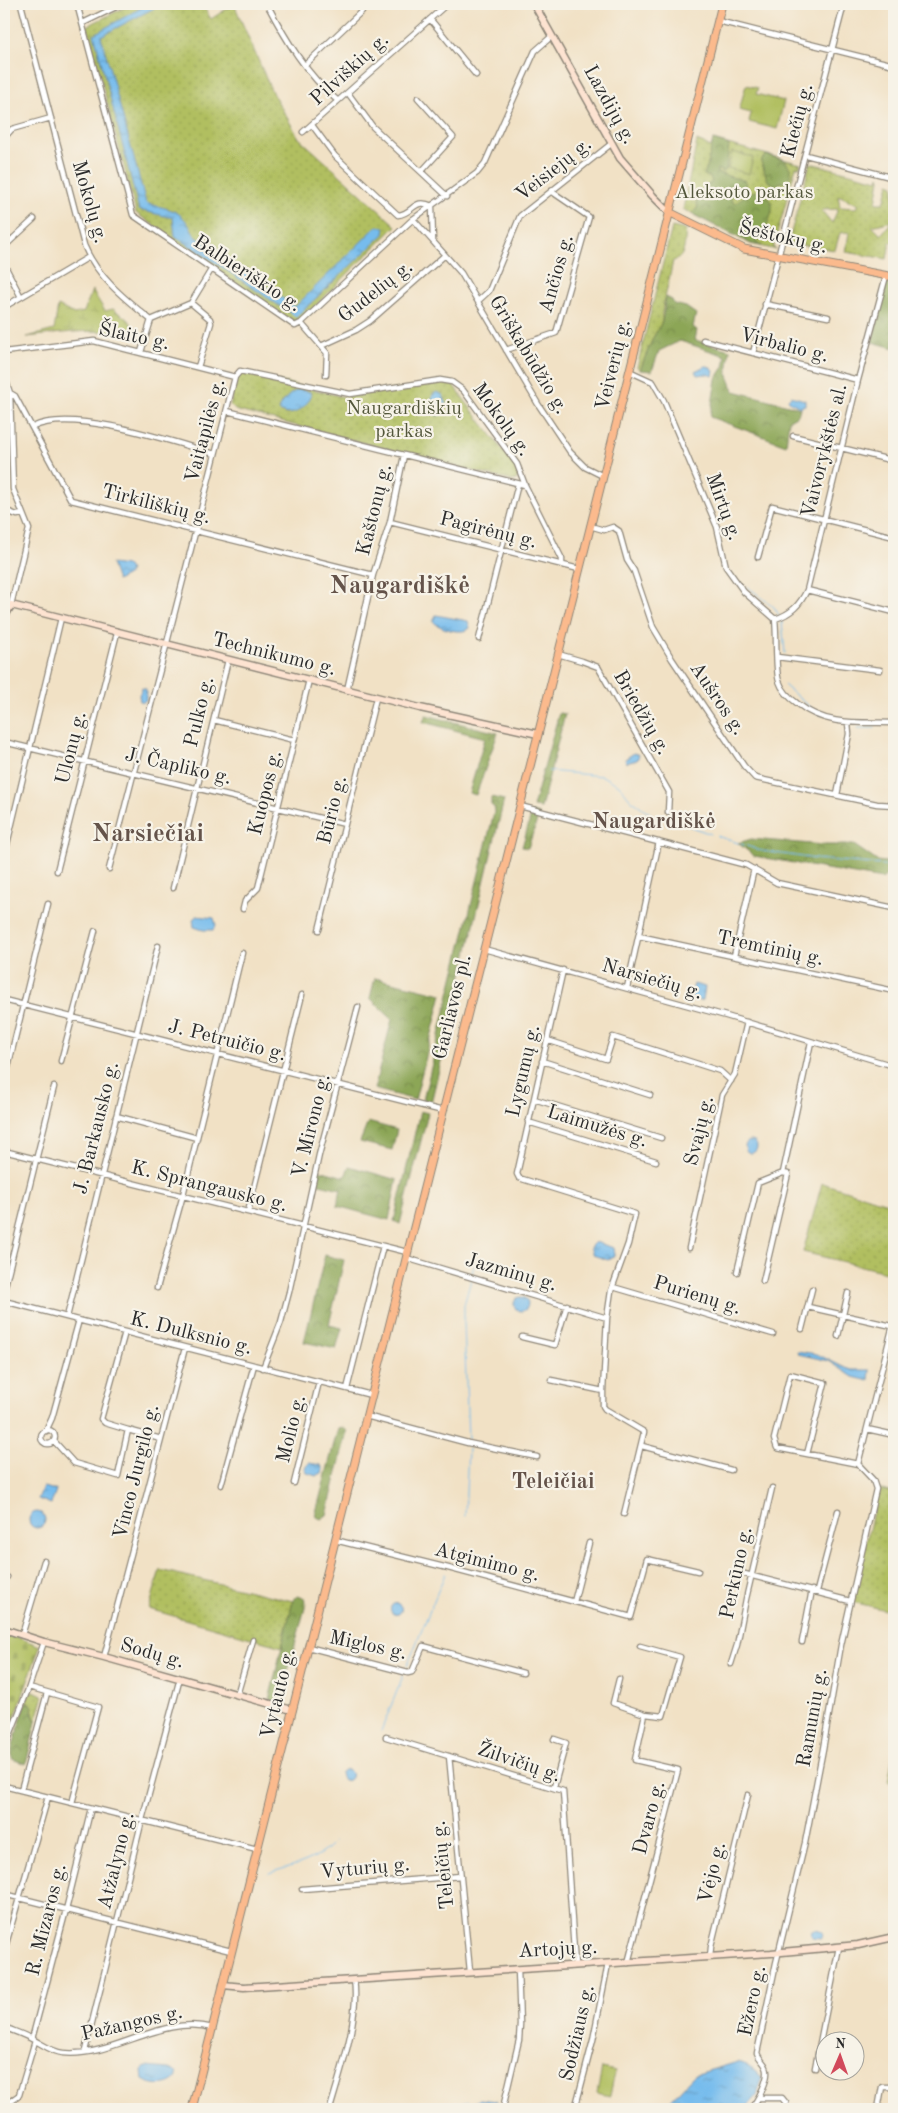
<svg xmlns="http://www.w3.org/2000/svg" width="898" height="2113" font-family="'Old Standard TT',serif">
<style>
.grass{fill:url(#grass-dots);stroke:#6e7546;fill-rule:evenodd}
.forest{fill:url(#forest-crowns);stroke:#5c6841}
.wetland{fill:url(#wetland-marsh);stroke:#6e7546}
.cemetery{fill:url(#cemetery-stones);stroke:#6e7546}
.garden{fill:#b1bf61;stroke:#6e7546}
.water{fill:url(#water-ripples);stroke:#50748c}
.lines{fill:none;stroke-linecap:round;stroke-linejoin:round}
.stream{stroke:#76bced;stroke-width:1}
.street-casing{stroke:#8e8678;stroke-width:7}
.secondary-casing{stroke:#8e8678;stroke-width:9}
.primary-casing{stroke:#8e8678;stroke-width:9}
.street{stroke:#fff;stroke-width:4.5}
.secondary{stroke:#fde3d1;stroke-width:6}
.primary{stroke:#fbba8d;stroke-width:7}
.labels{text-anchor:middle;dominant-baseline:central;stroke-width:4.5;stroke-linejoin:round;paint-order:stroke}
.street-label{font-size:20px;fill:#2b2b2b;stroke:#f7f3e8}
.park-label{font-size:20px;fill:#53573b;stroke:#f7f3e8}
.quarter-label{font-size:22px;font-weight:bold;fill:#64534a;stroke:#f7f3e8}
.district-label{font-size:25px;font-weight:bold;fill:#64534a;stroke:#f7f3e8}
</style>
<defs>
<pattern id="grass-dots" width="8" height="8" patternUnits="userSpaceOnUse" patternTransform="scale(1.25)"><rect width="8" height="8" fill="#b1bf61"/><path d="M2 2h.1M6 6h.1" fill="none" stroke="#98a454" stroke-width="1.8" stroke-linecap="round"/></pattern>
<pattern id="forest-crowns" width="20" height="18" patternUnits="userSpaceOnUse" patternTransform="scale(1.25)"><rect width="20" height="18" fill="#8ca657"/><path d="M2 6a3 3 0 1 1 6 0M12 15a3 3 0 1 1 6 0" fill="none" stroke="#738748"/></pattern>
<pattern id="wetland-marsh" width="20" height="14" patternUnits="userSpaceOnUse" patternTransform="scale(1.25)"><rect width="20" height="14" fill="#b1bf61"/><path d="M1 5h8M5 5V1M11 12h8M15 12V8" fill="none" stroke="#98a454"/></pattern>
<pattern id="cemetery-stones" width="16" height="16" patternUnits="userSpaceOnUse" patternTransform="scale(1.25)"><rect width="16" height="16" fill="#b1bf61"/><path d="M2 7V4a2 2 0 0 1 4 0v3zM10 15v-3a2 2 0 0 1 4 0v3z" fill="#98a454"/></pattern>
<pattern id="water-ripples" width="26" height="14" patternUnits="userSpaceOnUse" patternTransform="scale(1.25)"><rect width="26" height="14" fill="#76bced"/><path d="M2 4q2-2 4 0t4 0M15 11q2-2 4 0t4 0" fill="none" stroke="#6199c0"/></pattern>
</defs>
<rect width="100%" height="100%" fill="#f7f3e8"/>
<filter id="ink" filterUnits="userSpaceOnUse"><feTurbulence type="fractalNoise" baseFrequency=".02" numOctaves="2"/><feDisplacementMap in="SourceGraphic" scale="10" xChannelSelector="R" yChannelSelector="G"/><feConvolveMatrix kernelMatrix="1 2 1 2 8 2 1 2 1" color-interpolation-filters="sRGB"/></filter>
<filter id="wash" filterUnits="userSpaceOnUse"><feTurbulence type="fractalNoise" baseFrequency=".0096" numOctaves="4" result="noise"/><feDisplacementMap in="SourceGraphic" scale="20" xChannelSelector="R" yChannelSelector="G"/><feGaussianBlur stdDeviation="1.12" result="paint"/><feColorMatrix in="noise" values="0 0 0 0 0 0 0 0 0 0 0 0 0 0 0 0 0 1.4 0 .05"/><feComposite in="paint" operator="in"/></filter>
<g filter="url(#wash)">
<rect width="100%" height="100%" fill="#f1e1c5"/>
<path class="grass" d="M132,4H202L211,19L234,4L272,92L299,138L396,226L301,320L291,322L136,213L87,26Z
M713,140L801,164L800,167H796L773,248L777,250L751,244L683,209L697,141L711,147Z
M810,163L878,180L879,176L880,179L876,203H884L889,183L894,185V244L890,242L887,259L846,252L849,232L840,233L835,250L787,243L784,241V238L789,240ZM838,195L859,205L855,208L840,207ZM838,209L832,223L822,211V210ZM892,221L881,235L872,226Z
M672,227L686,230C684,242 687,257 673,261L662,312V322L653,338L640,370L637,367Z
M246,373L344,397L441,383L453,385L515,466L519,477L516,480L512,481L235,410L230,405L237,376L240,374ZM305,390L310,392L311,396C305,406 298,415 284,414L283,401ZM445,398L446,404L443,412H434L432,402Z
M822,1183L894,1205V1274L803,1252Z
M878,1489L894,1493V1612L853,1602Z
M160,1570L293,1601L282,1647L149,1609Z
M34,1691L42,1695L43,1699L36,1722L29,1702H26L30,1693Z
M894,1749V1783L888,1782Z"/>
<path class="forest" d="M713,140L729,145L726,170L723,172L717,169V173L746,181L744,189L737,194L731,195L732,202L736,203C745,195 756,185 766,196C770,200 773,203 772,210C771,216 768,223 766,229L769,235L767,239H757L755,240L762,246L751,244L692,214L698,207L696,201L704,187L712,182L710,177L704,175L707,167Z
M766,155L785,160L791,170L789,184L781,182L776,185L768,181L761,162L762,159Z
M886,284L894,285V348L872,342Z
M666,297L672,300L674,304L686,307L696,314L693,327L697,330L695,340L730,350L727,373L734,391L800,408L798,415L789,420L786,445L710,417L716,379L724,367L726,356L680,341L659,351L652,371L640,370L653,338L662,322Z
M559,713L565,714L541,808L533,807Z
M426,715L498,733L476,795L469,793L485,738L423,722Z
M491,797L504,800L431,1103L423,1100L495,808L491,805Z
M532,812L539,814L528,848L522,847Z
M751,839L824,845H854L877,861L894,863V873H889L882,879L754,856L738,843Z
M375,978L442,994L415,1100L374,1089L392,1019L370,998Z
M420,1111L428,1113L400,1224L394,1221Z
M368,1122L397,1130L392,1150L360,1142Z
M349,1166L397,1180L389,1220L337,1206L341,1189L315,1183L319,1170L345,1177Z
M325,1255L344,1260L329,1325L342,1328L336,1349L304,1342Z
M341,1427L347,1431L327,1515L321,1519L315,1516L338,1428Z
M297,1596L304,1598L306,1604L283,1690L277,1702L269,1700L293,1601Z
M26,1702L33,1706L32,1712L36,1722L26,1764L12,1759V1749Z"/>
<path class="wetland" d="M92,290L105,311L113,309L129,320L135,331L129,337C102,326 56,334 27,337L54,330L58,306L74,314L84,312Z"/>
<path class="cemetery" d="M4,1632L40,1646L4,1749Z"/>
<path class="garden" d="M746,85L758,88L756,94L784,101L777,129L749,122L751,113L739,110Z
M732,152L753,157L749,174L728,168Z
M602,2068L615,2071L610,2096L597,2093Z"/>
<path class="water" d="M148,4H162L101,36L146,203C174,211 181,208 195,236L295,307L377,226L385,227L384,234L296,317L175,236L173,218L139,210L94,34Z
M705,366H708L714,371L713,376L707,374L697,375L695,371Z
M300,389L310,392L311,396C306,408 292,419 279,411C281,401 291,392 300,389Z
M437,392L443,395L446,403L440,415H436C432,409 431,400 433,394Z
M791,396L805,400V405L800,407L790,402L788,399Z
M111,564L127,566L130,570L128,575L117,581Z
M436,615L468,621L470,628C463,635 439,629 433,621Z
M142,688L146,689V700L143,702L140,701L139,695Z
M634,753L639,755L637,760L626,763L625,759Z
M197,916L214,918L216,925L213,930H203L194,927L193,919Z
M694,984L705,987L703,1000L700,1001L690,997Z
M745 1147a6 6 0 1 1 12 0a6 6 0 1 1-12 0Z
M595,1242L614,1248L615,1255L608,1260L593,1255L590,1247Z
M514 1304a7 7 0 1 1 14 0a7 7 0 1 1-14 0Z
M797,1351L817,1354L843,1367L852,1370H870L869,1381L853,1377L829,1361L798,1354Z
M309,1463L321,1465L323,1469L322,1473L316,1476L307,1473L305,1468Z
M43,1487L56,1490L51,1504L38,1499Z
M29 1520a8 8 0 1 1 16 0a8 8 0 1 1-16 0Z
M390.5 1609a5.5 5.5 0 1 1 11 0a5.5 5.5 0 1 1-11 0Z
M340.5 1775a5.5 5.5 0 1 1 11 0a5.5 5.5 0 1 1-11 0Z
M814,1929L820,1930L823,1934L822,1938L812,1937L811,1931Z
M738,2062C749,2065 756,2069 762,2079L757,2096L745,2109H662L694,2075Z
M146,2067L170,2069L176,2072L177,2077C171,2087 152,2086 143,2080L142,2070Z
M480,2099L497,2101L496,2108L478,2109L475,2102Z"/>
<g class="lines">
<path class="stream" d="M748,587L774,607L779,615
M782,622L785,653
M784,685L814,711L822,715
M858,728H875
M548,771L602,776L619,785L631,800L657,818L663,819
M667,820L679,823
M686,825L711,834
M717,836L762,851L816,859L894,866
M472,1273L475,1262
M468,1439L464,1322V1305L471,1280
M465,1516L468,1449
M407,1666L445,1574
M381,1731L403,1676
M269,1873C291,1866 318,1861 334,1842
M419,2109L468,2102"/>
</g>
</g>
<g filter="url(#ink)">
<g class="lines">
<g class="street-casing">
<path id="street" d="M21,4L84,245C97,277 125,299 151,320L191,303L210,319L211,323L198,367
M77,4L133,215L295,326L301,323L413,219L477,173L485,163L535,51L552,36
M267,4C285,38 307,76 337,100
M430,19L476,75
M718,21L894,65
M83,23L122,4
M305,65L362,11L364,4
M348,93L373,127L447,196
M418,98L453,137L422,171
M312,125L335,156L398,215C413,214 414,197 432,206L433,241
M303,132L447,4
M4,138L12,129L51,118
M806,155L894,178
M413,219L461,273L538,404L570,452L585,467L603,476
M4,247L34,219
M4,264L21,297
M478,301L489,291L520,216L611,144
M191,303L211,270
M765,304L828,317
M4,307L89,257
M301,323L321,346L356,330L370,321L445,255
M703,340L858,380
M321,346L327,353L326,375
M506,350L556,333L589,217L551,191
M4,352L94,341L235,377
M141,352L151,320
M753,353L844,4
M629,371L653,382L664,401L717,527L726,567L744,592L775,619C777,634 775,671 779,681C782,690 791,699 798,704C827,727 860,722 894,723
M4,375L10,393L13,489L29,529L11,605L4,603
M10,393L15,396L71,500L373,575
M227,411L525,485
M33,427C72,407 173,442 215,454
M793,436L894,461
M4,510L17,515L23,514
M390,522L579,569
M590,526L604,530L613,527L619,531L627,560L634,571L653,627L672,659L744,766L755,778L877,804L894,805
M758,557L772,506L894,537
M807,590L894,612
M775,619C791,614 800,605 807,590L858,380L886,276
M479,639L518,484
M558,654L582,661L598,667L669,792L668,812
M777,657L880,670
M347,690L373,575L390,522L404,455
M214,720L294,740
M4,742L345,824
M837,795L849,734L848,723
M520,806L746,865L777,883L894,908
M4,857L61,618
M109,869L235,377L240,371L350,394L440,380L452,382L463,390L517,464L525,485L562,559V564
M57,871L117,633
M173,888L228,660
M243,909L245,901L258,888L309,680
M319,930L376,698
M639,936L894,991
M484,949L726,1016L894,1066
M734,956L754,869
M627,988L659,842
M4,1000L443,1111
M547,1040L606,1059L613,1037L720,1071L731,1081
M61,1061L95,931
M542,1061L650,1095
M8,1067L48,904
M534,1099L661,1138
M116,1116L197,1138
M528,1122L656,1161
M4,1151L407,1252
M248,1212L302,995
M689,1248L722,1095L735,1074L747,1022
M406,1258L607,1318
M737,1272L758,1183L783,1173L811,1042
M763,1281L788,1174L783,1173
M613,1287L773,1334
M157,1288L183,1195L242,953
M4,1290L54,1087
M4,1301L371,1395
M808,1307L892,1326
M67,1317L158,946
M802,1329L812,1289
M838,1336L848,1293
M522,1337L555,1345L567,1305
M263,1368L281,1322L289,1292L319,1155L358,1007
M551,1380L603,1391L607,1318L611,1291L628,1244L635,1214L519,1178L517,1174L563,970
M347,1389L383,1246
M603,1391V1406L605,1409L644,1432L624,1514
M366,1416L468,1443L537,1457
M867,1429L894,1435
M128,1430L161,1439
M41 1437a7 7 0 1 1 14 0a7 7 0 1 1-14 0Z
M46,1431L52,1418L79,1320
M54,1441L74,1463L118,1476L128,1430L105,1423L101,1419L125,1332
M642,1446L731,1470
M807,1454L825,1383L790,1374L774,1439L777,1448L858,1464
M294,1483L319,1382
M221,1485L254,1365
M335,1540L448,1568L631,1617L647,1559L698,1571
M737,1572L850,1601
M4,1576L7,1577
M817,1591L838,1511
M574,1602L589,1543
M22,1635L44,1561
M44,1642L29,1687L98,1707L72,1803
M802,1642L812,1590
M308,1647L408,1673L412,1672L423,1646L523,1673
M104,1657L185,1348
M731,1664L737,1645L746,1599L772,1488
M619,1679L613,1703L645,1714
M237,1695L253,1640
M386,1737L563,1791L575,1965
M4,1750L29,1687
M449,1756L470,1971
M4,1786L257,1849
M554,1787L566,1743L554,1739
M21,1790L47,1693
M302,1889L461,1876
M4,1894L231,1951
M4,1951L48,1797
M710,1957L711,1947L748,1795
M628,1963L678,1770L635,1760L645,1714L663,1716L680,1657L640,1646
M4,2027C13,2031 23,2034 32,2039C42,2044 52,2052 63,2053C115,2058 160,2014 213,2028
M32,2039L66,1910L91,1808
M85,2051L142,1820L180,1678
M815,2068L839,1947
M759,2098H782L786,2103L784,2109
M503,2108L519,2040L520,2024L518,1969
M7,2109L9,2102L19,2095L35,2041
M330,2109C340,2074 360,2016 354,1980
M575,2109L593,2040L608,1964
M750,2109C757,2102 771,2077 766,2067C764,2062 759,2059 757,2053L776,1963L805,1843L823,1749L841,1645L876,1489L873,1480L858,1464L894,1321
M878,2109L882,2087H894"/>
</g>
<g class="secondary-casing">
<path id="secondary" d="M534,4L620,158L653,196L669,212
M4,618L11,605L420,708L538,734
M4,1629L44,1642L104,1657L292,1710
M223,1985L244,1987L771,1953L858,1945L894,1937"/>
</g>
<g class="primary-casing">
<path id="primary" d="M669,212L744,249L894,277
M192,2109L722,4"/>
</g>
<use href="#street" class="street"/>
<use href="#secondary" class="secondary"/>
<use href="#primary" class="primary"/>
</g>
</g>
<g class="labels">
<g class="street-label">
<text transform="translate(350 70) rotate(-42)">Pilviškių g.</text>
<text transform="translate(609 105) rotate(61)">Lazdijų g.</text>
<text transform="translate(798 121) rotate(-75)">Kiečių g.</text>
<text transform="translate(554 170) rotate(-38)">Veisiejų g.</text>
<text transform="translate(89 202) rotate(74)">Mokolų g.</text>
<text transform="translate(783 238) rotate(13)">Šeštokų g.</text>
<text transform="translate(247 274) rotate(33)">Balbieriškio g.</text>
<text transform="translate(557 274) rotate(-74)">Ančios g.</text>
<text transform="translate(376 292) rotate(-38)">Gudelių g.</text>
<text transform="translate(134 337) rotate(12)">Šlaito g.</text>
<text transform="translate(784 346) rotate(14)">Virbalio g.</text>
<text transform="translate(528 355) rotate(59)">Griškabūdžio g.</text>
<text transform="translate(614 365) rotate(-76)">Veiverių g.</text>
<text transform="translate(501 420) rotate(54)">Mokolų g.</text>
<text transform="translate(206 431) rotate(-75)">Vaitapilės g.</text>
<text transform="translate(825 451) rotate(-76)">Vaivorykštės al.</text>
<text transform="translate(156 505) rotate(14)">Tirkiliškių g.</text>
<text transform="translate(723 507) rotate(70)">Mirtų g.</text>
<text transform="translate(375 510) rotate(-76)">Kaštonų g.</text>
<text transform="translate(488 531) rotate(14)">Pagirėnų g.</text>
<text transform="translate(274 655) rotate(14)">Technikumo g.</text>
<text transform="translate(717 699) rotate(56)">Aušros g.</text>
<text transform="translate(200 712) rotate(-76)">Pulko g.</text>
<text transform="translate(641 713) rotate(60)">Briedžių g.</text>
<text transform="translate(72 748) rotate(-76)">Ulonų g.</text>
<text transform="translate(178 767) rotate(13)">J. Čapliko g.</text>
<text transform="translate(266 793) rotate(-76)">Kuopos g.</text>
<text transform="translate(333 810) rotate(-76)">Būrio g.</text>
<text transform="translate(770 949) rotate(12)">Tremtinių g.</text>
<text transform="translate(652 980) rotate(16)">Narsiečių g.</text>
<text transform="translate(453 1007) rotate(-76)">Garliavos pl.</text>
<text transform="translate(227 1041) rotate(14)">J. Petruičio g.</text>
<text transform="translate(524 1071) rotate(-77)">Lygumų g.</text>
<text transform="translate(312 1126) rotate(-76)">V. Mirono g.</text>
<text transform="translate(597 1127) rotate(17)">Laimužės g.</text>
<text transform="translate(97 1128) rotate(-76)">J. Barkausko g.</text>
<text transform="translate(700 1131) rotate(-76)">Svajų g.</text>
<text transform="translate(209 1187) rotate(14)">K. Sprangausko g.</text>
<text transform="translate(511 1273) rotate(16)">Jazminų g.</text>
<text transform="translate(697 1296) rotate(17)">Purienų g.</text>
<text transform="translate(191 1334) rotate(14)">K. Dulksnio g.</text>
<text transform="translate(292 1429) rotate(-76)">Molio g.</text>
<text transform="translate(137 1472) rotate(-76)">Vinco Jurgilo g.</text>
<text transform="translate(487 1563) rotate(14)">Atgimimo g.</text>
<text transform="translate(737 1573) rotate(-78)">Perkūno g.</text>
<text transform="translate(368 1646) rotate(12)">Miglos g.</text>
<text transform="translate(152 1654) rotate(16)">Sodų g.</text>
<text transform="translate(279 1694) rotate(-76)">Vytauto g.</text>
<text transform="translate(813 1718) rotate(-80)">Ramunių g.</text>
<text transform="translate(519 1763) rotate(19)">Žilvičių g.</text>
<text transform="translate(650 1818) rotate(-75)">Dvaro g.</text>
<text transform="translate(117 1861) rotate(-76)">Atžalyno g.</text>
<text transform="translate(444 1865) rotate(-96)">Teleičių g.</text>
<text transform="translate(365 1869) rotate(-5)">Vyturių g.</text>
<text transform="translate(713 1873) rotate(-76)">Vėjo g.</text>
<text transform="translate(47 1920) rotate(-76)">R. Mizaros g.</text>
<text transform="translate(558 1950) rotate(-3)">Artojų g.</text>
<text transform="translate(753 2001) rotate(-78)">Ežero g.</text>
<text transform="translate(132 2024) rotate(-13)">Pažangos g.</text>
<text transform="translate(578 2033) rotate(-77)">Sodžiaus g.</text>
</g>
<g class="park-label">
<text x="744" y="193">Aleksoto parkas</text>
<text x="404" y="409">Naugardiškių<tspan x="404" dy="23">parkas</tspan></text>
</g>
<g class="quarter-label">
<text x="654" y="822">Naugardiškė</text>
<text x="553" y="1482">Teleičiai</text>
</g>
<g class="district-label">
<text x="400" y="586">Naugardiškė</text>
<text x="148" y="834">Narsiečiai</text>
</g>
</g>
<rect width="898" height="2113" fill="none" stroke="#f7f3e8" stroke-width="20"/>
<g transform="translate(840 2056) rotate(2)"><circle r="24" fill="#f7f3e8" stroke="#a5a39c"/>
<path d="M0-4L9 19L0 12L-9 19Z" fill="#d1495b"/>
<text y="-8" font-size="14" font-weight="bold" text-anchor="middle" fill="#2b2b2b">N</text>
</g>
</svg>
